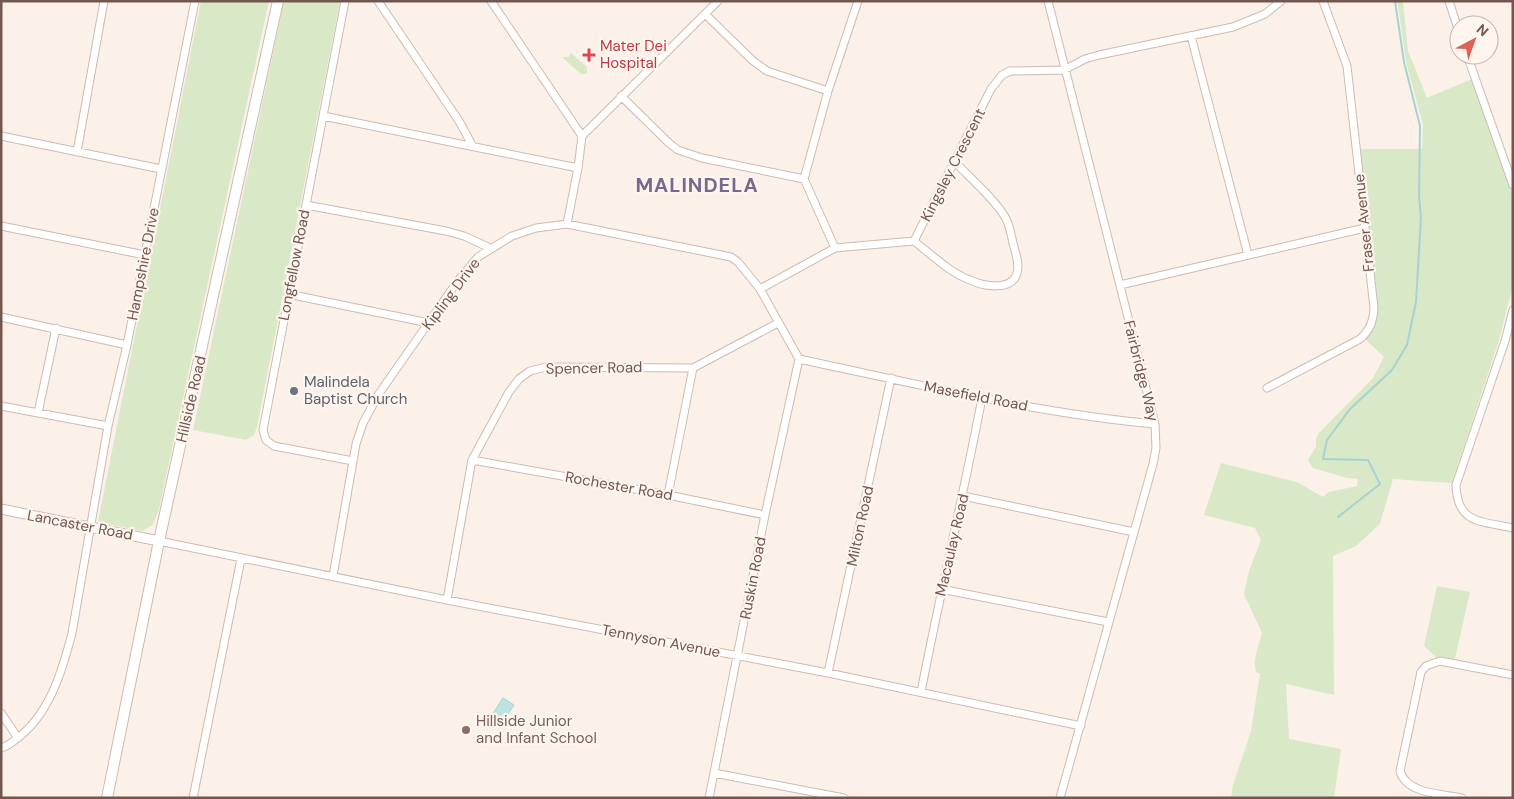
<svg xmlns="http://www.w3.org/2000/svg" width="1514" height="799" font-family="'DM Sans',sans-serif">
<style>
.green{fill:#d9e8c7}
.water{fill:#bee3e3;stroke:#a5d3d4}
.lines{fill:none;stroke-linecap:round;stroke-linejoin:round}
.stream{stroke:#a5d3d4;stroke-width:2}
.minor-casing{stroke:#cebab2;stroke-width:9}
.tertiary-casing{stroke:#cebab2;stroke-width:11}
.secondary-casing{stroke:#d0b9af;stroke-width:12}
.minor{stroke:#fff;stroke-width:7}
.tertiary{stroke:#fff;stroke-width:9}
.secondary{stroke:#fff;stroke-width:10}
.health-dot{fill:#e0444e;stroke:#fef5ee;stroke-width:2}
.worship-dot{fill:#6b7280;stroke:#fef5ee;stroke-width:2}
.education-dot{fill:#8d6e63;stroke:#fef5ee;stroke-width:2}
.labels{text-anchor:middle;dominant-baseline:central;stroke-width:4.5;stroke-linejoin:round;paint-order:stroke}
.health-label{font-size:15px;fill:#be3a42;stroke:#fef5ee;text-anchor:start}
.street-label{font-size:15px;fill:#73564e;stroke:#fef5ee}
.worship-label{font-size:15px;fill:#5b616d;stroke:#fef5ee;text-anchor:start}
.education-label{font-size:15px;fill:#785e54;stroke:#fef5ee;text-anchor:start}
.district-label{font-size:20px;font-weight:bold;letter-spacing:1px;fill:#7b668f;stroke:#fef5ee}
</style>
<rect width="100%" height="100%" fill="#fbf1e8"/>
<path class="green" d="M201,1H269L159,509L153,525L142,531L98,522Z
M284,1H340L257,427L254,435L246,440L193,430Z
M1392,1H1403L1408,51L1427,98L1472,79L1513,196V285L1499,340L1452,483L1393,479L1380,524L1356,546L1333,556L1334,695L1286,684L1289,739L1341,749L1334,798H1231L1233,785L1251,731L1260,674L1256,672C1252,660 1259,645 1262,633L1244,594L1249,571L1261,540L1255,528L1204,515L1221,463L1297,482L1323,497L1329,492L1357,486L1358,479L1347,478L1313,468L1308,460L1316,447V438L1319,433L1373,378L1384,357L1364,338L1374,323L1358,149H1422L1423,125L1406,62L1398,4Z
M571,53L587,67V74H581L564,59L563,57H569Z
M1437,586L1470,592L1455,659L1437,658L1424,646Z"/>
<path class="water" d="M503,698L514,705L501,725L490,718Z"/>
<g class="lines">
<path class="stream" d="M1338,517L1380,484L1368,460L1323,459L1327,440L1350,409L1392,370L1407,345L1416,302L1421,217L1419,196L1420,126L1404,62L1395,1"/>
<g class="minor-casing">
<path id="minor" d="M345,1L263,430L266,440L274,446L353,461
M378,1L459,121L472,145
M491,1L582,136
M1048,1L1155,424L1156,448L1153,464L1060,798
M1449,1L1459,32
M705,14L752,60L767,71L828,91
M1191,36L1248,255
M1467,55L1513,185
M621,96L669,143L678,150L702,158L804,179
M323,116L578,168
M1,136L161,169
M77,152L104,1
M306,205L446,231L464,236L490,248
M567,224L578,168L582,136L718,1
M1,226L145,255
M914,241C932,255 949,272 970,280C983,286 1012,292 1017,273C1020,263 1015,252 1013,243C1011,235 1010,225 1005,217C995,199 969,177 954,161
M835,248L804,179L828,91L858,1
M1120,285L1365,228
M760,289L835,248L914,241L991,89L1002,75L1010,71L1064,70L1085,59L1099,55L1233,27L1265,14L1281,1
M288,294L429,323
M1513,310L1505,341L1456,485C1457,524 1481,521 1513,528
M1,317L127,345
M799,359C917,384 1035,413 1155,424
M1267,388L1360,339C1370,330 1373,322 1374,308L1347,66L1323,1
M1,406L108,426
M38,413L56,328
M472,460L668,495L765,515
M668,495L693,368
M963,496L1134,532
M159,541L447,600L828,673L1081,726
M333,576L356,444L363,423L378,395L457,282L478,257L512,236L536,228L567,224L731,257L738,262L760,289L799,359
M941,589L1108,622
M447,600L472,460L509,392L519,379L530,371L546,367L693,368L778,323
M828,673L891,378
M921,692C940,594 963,497 982,398
M1,713L18,738
M1,748C6,747 10,744 15,740C49,716 62,672 72,633L108,426L127,345L195,1
M714,773L844,798
M193,798L241,559
M709,798L765,515L799,359
M1462,798C1443,794 1406,794 1400,771L1421,672L1426,666L1440,661L1513,675"/>
</g>
<g class="tertiary-casing">
<path id="tertiary" d="M1,509L159,541"/>
</g>
<g class="secondary-casing">
<path id="secondary" d="M107,798L159,541L278,1"/>
</g>
<use href="#minor" class="minor"/>
<use href="#tertiary" class="tertiary"/>
<use href="#secondary" class="secondary"/>
</g>
<path class="health-dot" d="M586.5 47.5h5v5h5v5h-5v5h-5v-5h-5v-5h5z"/>
<circle class="worship-dot" cx="294" cy="391" r="5"/>
<circle class="education-dot" cx="466" cy="730" r="5"/>
<g class="labels">
<g class="health-label">
<text x="600" y="46">Mater Dei<tspan x="600" dy="17">Hospital</tspan></text>
</g>
<g class="street-label">
<text transform="translate(953 165) rotate(-63)">Kingsley Crescent</text>
<text transform="translate(1364 223) rotate(-96)">Fraser Avenue</text>
<text transform="translate(143 264) rotate(-79)">Hampshire Drive</text>
<text transform="translate(294 265) rotate(-79)">Longfellow Road</text>
<text transform="translate(451 294) rotate(-53)">Kipling Drive</text>
<text transform="translate(594 368) rotate(-1)">Spencer Road</text>
<text transform="translate(1141 371) rotate(76)">Fairbridge Way</text>
<text transform="translate(976 396) rotate(11)">Masefield Road</text>
<text transform="translate(191 399) rotate(-77)">Hillside Road</text>
<text transform="translate(619 486) rotate(10)">Rochester Road</text>
<text transform="translate(80 525) rotate(11)">Lancaster Road</text>
<text transform="translate(860 526) rotate(-78)">Milton Road</text>
<text transform="translate(952 545) rotate(-77)">Macaulay Road</text>
<text transform="translate(753 578) rotate(-79)">Ruskin Road</text>
<text transform="translate(661 641) rotate(11)">Tennyson Avenue</text>
</g>
<g class="worship-label">
<text x="304" y="382">Malindela<tspan x="304" dy="17">Baptist Church</tspan></text>
</g>
<g class="education-label">
<text x="476" y="721">Hillside Junior<tspan x="476" dy="17">and Infant School</tspan></text>
</g>
<g class="district-label">
<text x="697" y="185">MALINDELA</text>
</g>
</g>
<rect width="1514" height="799" fill="none" stroke="#73564e" stroke-width="5"/>
<g transform="translate(1474 40) rotate(41)"><circle r="24" fill="#fef5ee" stroke="#c6b5ae"/>
<path d="M0-4L9 19L0 12L-9 19Z" fill="#db6357"/>
<text y="-8" font-size="14" font-weight="bold" text-anchor="middle" fill="#73564e">N</text>
</g>
</svg>
